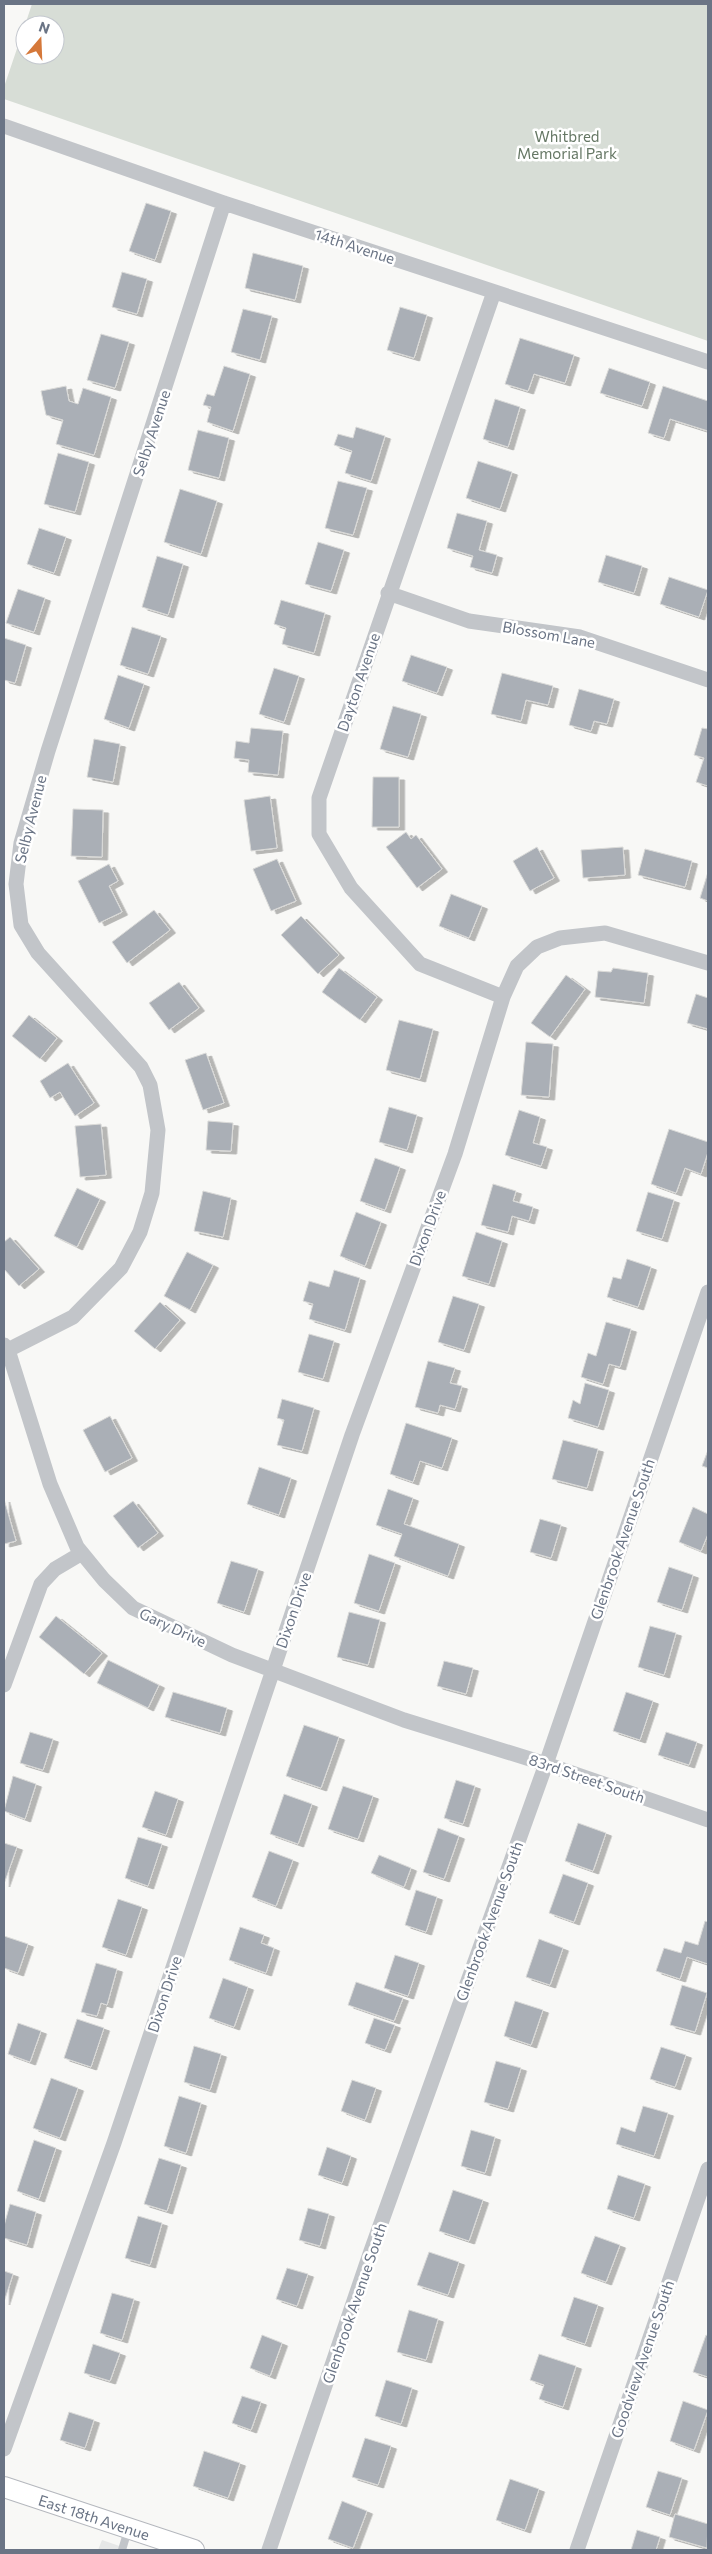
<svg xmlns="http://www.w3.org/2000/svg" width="712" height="2554" font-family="Commissioner,sans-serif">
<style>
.built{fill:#e6e7e7}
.green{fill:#d7ddd6}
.building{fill:#aaafb6;stroke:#dadad8;filter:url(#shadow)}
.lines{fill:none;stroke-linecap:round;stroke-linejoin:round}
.secondary-casing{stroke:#b5b8be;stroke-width:22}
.lane{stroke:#c2c5c9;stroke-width:8}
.street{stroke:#c2c5c9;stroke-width:15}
.secondary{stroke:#fff;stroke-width:20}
.labels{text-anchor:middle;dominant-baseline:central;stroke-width:5;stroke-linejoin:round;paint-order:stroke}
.park-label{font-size:15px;fill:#657764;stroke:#fff}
.street-label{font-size:15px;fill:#6a7485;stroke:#fff}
</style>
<defs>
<filter id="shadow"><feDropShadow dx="5.5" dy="3" stdDeviation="0" flood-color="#0004"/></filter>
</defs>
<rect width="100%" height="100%" fill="#f8f8f6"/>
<path class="built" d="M102,2540L131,2550H98Z"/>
<path class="green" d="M32,4H708V341L4,99V87L25,25V55H55V25H25Z"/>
<path class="building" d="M146,203L171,211L155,260L129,251Z
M253,253L303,266L295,300L245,288Z
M122,272L147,279L137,314L112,307Z
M400,307L427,315L414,358L387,350Z
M243,309L272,316L260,360L231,352Z
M101,334L129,342L115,388L87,380Z
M520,338L574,355L565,383L534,374L528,391L505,384Z
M224,366L250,374L233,431L207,422L211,407L203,405L207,394L214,396Z
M609,368L650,382L642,406L600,393Z
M66,386L69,401L78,404L83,388L111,397L94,455L56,444L63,420L46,415L41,391Z
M663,386L708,401V431L670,419L664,438L648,433Z
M495,399L520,407L508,447L483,439Z
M356,427L385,436L371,481L345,473L352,451L334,445L338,434L353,438Z
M198,430L229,438L219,478L188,470Z
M58,453L89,462L75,512L44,504Z
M478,461L512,472L500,509L466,498Z
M338,481L367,488L353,535L325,528Z
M180,489L217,501L201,554L164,542Z
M457,513L487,521L479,550L497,555L492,573L470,567L473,556L447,548Z
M39,528L66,537L54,573L27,564Z
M318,542L344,550L331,591L305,584Z
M606,555L642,566L634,593L598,582Z
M157,556L183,564L168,615L142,607Z
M669,577L708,590L699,617L660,604Z
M18,589L45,598L34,632L6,623Z
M281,600L325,613L314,653L282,644L286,628L274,624Z
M132,627L161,636L148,674L120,665Z
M4,638L26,645L15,683L4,680Z
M411,655L447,667L437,693L402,681Z
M274,668L299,676L284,722L259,714Z
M502,673L553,686L548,705L526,700L521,721L491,714Z
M118,675L144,684L129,728L104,719Z
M579,689L614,699L607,724L594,721L591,731L569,725Z
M393,706L421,714L408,757L380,749Z
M251,728L283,731L278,775L248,772L249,760L234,758L236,741L249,743Z
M702,728L708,729V786L696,782L704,758L694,755Z
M94,739L120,744L113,782L87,777Z
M373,777H399V827H372Z
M270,796L277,848L251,851L244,800Z
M73,809L103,810L102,857L71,856Z
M406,832L411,839L416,835L442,869L417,888L386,847Z
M537,847L554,878L530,891L513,861Z
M623,847L625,875L583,878L581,850Z
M645,849L692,861L685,887L638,875Z
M277,859L296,901L271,911L253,869Z
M109,864L118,881L109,886L122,912L99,923L78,881Z
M708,872V901L700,898Z
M451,894L482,906L469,938L439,926Z
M154,910L170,930L127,963L112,942Z
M301,916L339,955L318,974L281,935Z
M339,968L377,997L360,1020L322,992Z
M613,968L648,973L644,1003L595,997L598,971L611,972Z
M566,975L585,989L550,1037L531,1023Z
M179,982L199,1008L169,1030L149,1003Z
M696,994L708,998V1029L687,1023Z
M29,1015L57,1038L40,1059L12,1036Z
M399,1020L433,1029L420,1079L386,1070Z
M526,1042L553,1044L549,1097L521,1095Z
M206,1053L224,1103L203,1110L185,1060Z
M68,1063L94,1103L75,1116L60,1092L50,1098L40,1081Z
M389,1107L417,1115L407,1150L379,1142Z
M519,1110L540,1117L533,1143L547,1147L541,1166L505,1155Z
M208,1121L233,1123L231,1151L206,1150Z
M101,1124L106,1175L80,1177L75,1126Z
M669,1129L708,1142V1152L701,1174L685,1168L676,1193L651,1184Z
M375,1158L400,1167L385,1210L360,1201Z
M493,1184L516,1191L513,1201L533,1207L529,1221L512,1216L508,1232L481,1225Z
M77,1188L100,1199L77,1247L54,1236Z
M203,1191L231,1198L223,1237L194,1231Z
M648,1192L674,1200L662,1239L636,1231Z
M356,1212L381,1222L365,1266L340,1256Z
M476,1232L502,1241L489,1284L462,1276Z
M10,1237L39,1269L19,1286L4,1269V1242Z
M187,1252L213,1265L190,1310L164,1296Z
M627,1259L651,1267L638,1307L607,1297L613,1277L621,1279Z
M334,1270L360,1278L345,1330L309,1319L313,1304L303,1301L309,1281L329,1287Z
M453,1296L479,1304L464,1350L438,1342Z
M160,1302L180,1320L155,1349L134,1331Z
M606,1322L631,1329L620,1367L609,1364L603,1384L581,1377L588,1353L596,1356Z
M309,1334L334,1341L323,1379L298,1372Z
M428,1361L455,1368L450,1383L462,1386L455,1409L440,1405L438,1413L415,1407Z
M585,1383L609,1390L598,1427L568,1418L573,1400L580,1404Z
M282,1399L314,1408L302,1451L277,1445L284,1420L277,1418Z
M110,1416L132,1458L105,1472L83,1430Z
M406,1423L452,1438L442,1468L420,1461L413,1482L390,1474Z
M563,1440L598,1449L587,1488L552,1479Z
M708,1450V1468L702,1466Z
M259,1467L291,1478L279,1515L247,1504Z
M388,1489L413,1498L404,1524L459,1544L448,1576L394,1556L402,1534L376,1525Z
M4,1499L16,1541L4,1544Z
M133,1501L158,1533L138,1548L113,1516Z
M693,1507L708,1514V1534L701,1551L679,1542Z
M540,1519L561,1525L551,1558L530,1552Z
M369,1554L395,1563L379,1611L354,1603Z
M231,1561L258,1569L244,1612L217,1603Z
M669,1567L693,1575L682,1610L657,1602Z
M349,1612L380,1620L368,1665L337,1657Z
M56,1616L102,1653L84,1674L39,1637Z
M650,1626L676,1633L664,1675L638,1667Z
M108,1660L159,1685L148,1708L97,1683Z
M444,1661L473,1668L466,1694L437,1686Z
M173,1692L227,1708L220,1733L165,1717Z
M626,1692L653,1701L640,1740L613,1731Z
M304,1725L339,1737L321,1788L286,1776Z
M30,1732L53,1739L43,1770L20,1763Z
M666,1732L697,1742L689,1765L658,1755Z
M13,1776L36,1784L25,1819L4,1811Z
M456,1780L475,1786L463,1824L444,1818Z
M343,1786L373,1796L358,1839L328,1829Z
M155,1791L178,1799L166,1835L142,1827Z
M284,1794L312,1804L298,1844L270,1834Z
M578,1823L606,1833L593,1871L565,1861Z
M438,1828L459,1836L444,1879L423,1872Z
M138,1837L162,1844L148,1886L125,1878Z
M4,1843L17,1847L4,1884Z
M269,1851L293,1860L276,1906L252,1897Z
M379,1855L411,1868L404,1887L371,1873Z
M563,1874L588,1883L574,1922L549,1913Z
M416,1890L437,1897L426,1932L405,1925Z
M118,1899L142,1907L126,1955L102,1947Z
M705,1921L708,1922V1964L687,1957L680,1979L656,1971L664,1948L681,1953L685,1941L698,1945Z
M240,1927L264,1935L261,1943L274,1948L266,1973L229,1960Z
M4,1936L28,1944L18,1973L4,1968Z
M539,1939L563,1948L550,1985L526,1977Z
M395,1955L419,1963L408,1996L384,1988Z
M96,1963L117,1969L107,2005L101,2003L97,2016L81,2012Z
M223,1978L248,1987L234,2027L209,2018Z
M356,1982L403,1998L394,2021L348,2005Z
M682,1985L707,1993L695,2032L670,2025Z
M515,2001L543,2010L531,2045L504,2036Z
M374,2018L395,2025L385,2050L365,2043Z
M77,2019L104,2028L91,2067L64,2058Z
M18,2023L41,2031L30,2062L8,2054Z
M194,2046L221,2054L210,2090L184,2082Z
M661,2047L686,2055L675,2087L650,2079Z
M496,2061L521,2068L508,2109L484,2102Z
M51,2078L78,2088L60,2138L33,2128Z
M352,2080L376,2088L365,2120L341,2111Z
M179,2096L201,2103L186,2153L164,2146Z
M643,2106L668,2113L654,2156L616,2144L621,2127L635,2132Z
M471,2130L495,2137L485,2173L461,2166Z
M34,2140L56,2148L39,2199L17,2191Z
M327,2147L351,2156L342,2183L318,2175Z
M159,2158L181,2165L167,2211L144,2204Z
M618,2175L645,2184L634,2218L607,2209Z
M453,2190L483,2200L469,2241L439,2231Z
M10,2204L36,2212L27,2245L4,2238V2226Z
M308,2208L329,2214L320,2246L299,2240Z
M138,2216L162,2223L150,2265L125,2258Z
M595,2236L620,2245L606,2282L581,2273Z
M429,2252L459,2262L448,2295L417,2285Z
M287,2268L308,2274L297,2306L276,2299Z
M4,2271L13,2274L4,2302Z
M112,2293L134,2299L122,2340L100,2333Z
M574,2297L598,2305L585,2344L561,2336Z
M409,2310L438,2319L426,2360L397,2352Z
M262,2335L282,2343L270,2376L250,2368Z
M706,2335L708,2336V2377L693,2372Z
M93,2344L120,2353L110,2381L84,2373Z
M539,2354L576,2366L563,2407L539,2399L544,2385L530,2380Z
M386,2380L412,2388L401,2424L375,2416Z
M242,2396L261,2402L251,2430L232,2423Z
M683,2401L708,2410L694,2450L670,2441Z
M69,2412L94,2420L85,2448L60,2440Z
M365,2438L391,2446L378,2485L352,2477Z
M204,2451L240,2463L228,2498L193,2486Z
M658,2471L682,2478L670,2515L646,2507Z
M510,2479L539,2489L525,2530L496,2520Z
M342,2501L367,2511L353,2548L328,2539Z
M675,2514L708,2524L707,2548L669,2537Z
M637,2530L660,2537L656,2550H631Z"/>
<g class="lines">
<g class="secondary-casing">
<path id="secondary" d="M4,2487L194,2550"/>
</g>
<path class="lane" d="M122,2550L128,2530"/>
<path class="street" d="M4,126L224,203L708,362
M494,292L319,798V834L351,888L420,964L503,997
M388,593L469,621L580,637L708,680
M4,1345L8,1350L50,1484L77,1547L104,1580L133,1608L232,1655L404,1720L546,1764L708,1820
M8,1350L73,1317L121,1268L140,1232L152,1193L158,1130L150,1085L141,1067L38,953L21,925L16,884L21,843L48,751L224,203
M4,1685L41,1584L55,1569L82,1553
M4,2449L114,2143L352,1435L455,1154L503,997L517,966L537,947L560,938L605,933L708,963
M269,2550L371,2251L546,1764L708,1292
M577,2550L708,2169"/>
<use href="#secondary" class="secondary"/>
</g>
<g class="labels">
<g class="park-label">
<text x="567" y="136">Whitbred<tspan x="567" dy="17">Memorial Park</tspan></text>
</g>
<g class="street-label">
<text transform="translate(355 246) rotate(18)">14th Avenue</text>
<text transform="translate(151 433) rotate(-72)">Selby Avenue</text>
<text transform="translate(549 634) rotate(10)">Blossom Lane</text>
<text transform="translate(358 682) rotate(-71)">Dayton Avenue</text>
<text transform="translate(30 819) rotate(-76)">Selby Avenue</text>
<text transform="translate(427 1228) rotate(-70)">Dixon Drive</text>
<text transform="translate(622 1539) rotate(-71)">Glenbrook Avenue South</text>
<text transform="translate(293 1610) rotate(-71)">Dixon Drive</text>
<text transform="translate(173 1627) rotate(25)">Gary Drive</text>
<text transform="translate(587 1778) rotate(19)">83rd Street South</text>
<text transform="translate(489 1921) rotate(-70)">Glenbrook Avenue South</text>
<text transform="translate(164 1994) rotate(-72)">Dixon Drive</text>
<text transform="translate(354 2303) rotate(-71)">Glenbrook Avenue South</text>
<text transform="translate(642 2359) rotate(-71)">Goodview Avenue South</text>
<text transform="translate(94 2517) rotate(18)">East 18th Avenue</text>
</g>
</g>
<rect width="712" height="2554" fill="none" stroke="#6a7485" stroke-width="10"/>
<g transform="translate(40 40) rotate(19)"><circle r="24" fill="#ffffff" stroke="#c3c7ce"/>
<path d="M0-4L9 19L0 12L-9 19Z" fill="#d5783a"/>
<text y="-8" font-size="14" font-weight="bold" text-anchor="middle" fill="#6a7485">N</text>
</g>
</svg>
